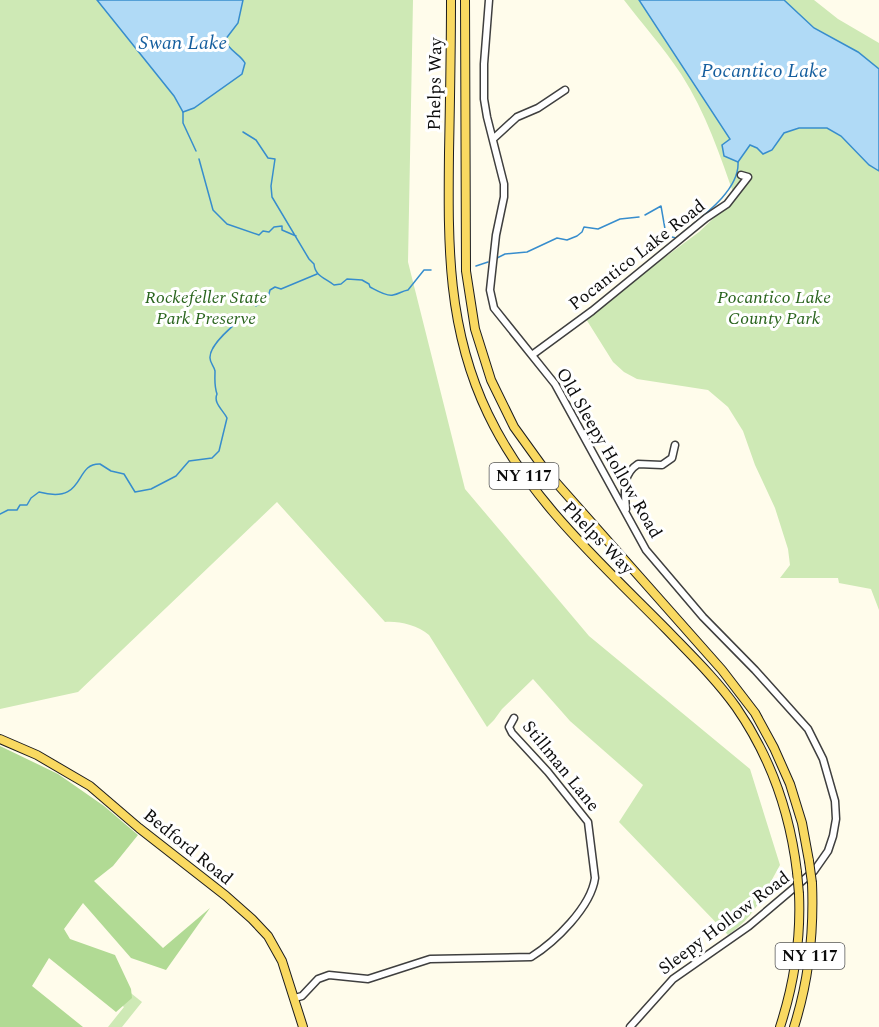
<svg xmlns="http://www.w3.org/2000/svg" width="879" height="1027" font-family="Spectral,serif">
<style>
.green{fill:#cee9b5}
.forest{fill:#b1da94}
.water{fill:#b0daf6;stroke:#378dcd;stroke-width:1.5}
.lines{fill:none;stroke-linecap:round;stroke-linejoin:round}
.stream{stroke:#378dcd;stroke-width:1.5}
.minor-casing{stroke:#3f3f3f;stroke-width:9}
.major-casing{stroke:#1d1d1d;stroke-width:10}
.minor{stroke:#fff;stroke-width:6}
.major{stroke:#f9d961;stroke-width:8}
.major-bridge-casing{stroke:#1d1d1d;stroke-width:10;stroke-linecap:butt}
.major-bridge{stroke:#f9d961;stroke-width:8}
.labels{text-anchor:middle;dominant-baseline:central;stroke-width:6;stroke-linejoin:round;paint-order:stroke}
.shield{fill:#fff;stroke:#555;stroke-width:1.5}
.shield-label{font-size:16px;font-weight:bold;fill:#0c0c0c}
.street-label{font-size:18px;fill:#0c0c0c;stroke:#fff}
.park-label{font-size:18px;font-style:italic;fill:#29641d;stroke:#fff}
.water-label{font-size:20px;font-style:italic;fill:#155e9e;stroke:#fff}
</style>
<rect width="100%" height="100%" fill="#fffceb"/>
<path class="green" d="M0,0H413L408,262L465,489L589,636L750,769L780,865C764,893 756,916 728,935L619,822L643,785L570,721L533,679L502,709L494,720L487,727L429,635C417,625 399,621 385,622L277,502L78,692L0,709Z
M624,0H814L838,19L879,43V610L871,589L839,583L838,578H780L790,565L788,549L775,508L755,465L743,431L728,407L708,390L637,379L624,372L613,362L586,319L637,274L668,255L699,232L735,198C720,155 706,113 681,74C664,48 643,25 624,0Z
M122,986L142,1002L122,1027H108L124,1007L114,999Z"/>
<path class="forest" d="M0,746L58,774L104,806L138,835L113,866L94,881L163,948L210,908L166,970L131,958L83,903L64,929L70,939L115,955L131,989L132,998L116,1012L49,958L32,986L83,1027H0Z"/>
<path class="water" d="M97,0H243L238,23L225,40C229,51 240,54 245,63L242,74L194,108L183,112L174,96Z
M639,0H784L814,28L858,52L879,69V171L869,165L841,136L827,128H799L784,133L772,150L763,154L757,148L750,145L738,162L724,156L722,145L730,139Z"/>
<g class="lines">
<path class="stream" d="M183,112V123L196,151
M243,132L256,140L268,158L275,159L271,186L272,197L309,259L314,264C315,276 325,278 334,285L341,284L347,279L362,280L369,284L370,287C376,290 387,297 393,295C399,294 402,291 408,290L424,270H431
M199,159L213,210L227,224L259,235L263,231L269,232L274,227L282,226V230L296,236
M645,215L661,206L665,229L668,236L676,238C697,220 740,192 738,162
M497,258L505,254L527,252L557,238L567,240L577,236L582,232L584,227L598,229L620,219L639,217
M476,266L488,262
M256,306L268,298L270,290L275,287L281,289L317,274
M0,514L8,510H17L20,505H27L31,498L39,492C87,505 73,463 100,464L111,471L124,474L135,492L151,489L176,476L189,461L212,458L219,451L227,418C223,410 213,403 217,394C214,385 215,380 215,371C214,366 210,363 210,358C209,344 236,323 246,315"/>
<g class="minor-casing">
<path id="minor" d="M489,0L484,64V99L487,117L504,184V197L496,235L490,290L494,308L555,384L646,550L703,617L755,670L808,729L823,759L835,801L836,819L833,836L828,851L814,871L749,926L673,979L630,1027
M493,139L517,117L538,108L565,90
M532,355L592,311L706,218L727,204L748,177L741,175
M626,509C625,492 621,475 638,464L662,465L672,458L675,445
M295,998L302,996L318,979L329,975L368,979L430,959L531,957C555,942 591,907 595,878L588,822L548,772L512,733L509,727L514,718"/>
</g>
<g class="major-casing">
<path id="major" d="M451,0C451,51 450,102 449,153C448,245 447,329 488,414C529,500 601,563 667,630C691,655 716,679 736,707C770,756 790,813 797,872
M465,0L466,271L475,329L491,380L514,427L545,470L722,670L755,713L774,748L790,784L802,823L809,861
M0,739L37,755L90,786L139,828L226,896L252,919L268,936L282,961L303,1027
M780,1027C794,984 801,940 799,894
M794,1027C809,980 814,932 812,883"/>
</g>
<use href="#minor" class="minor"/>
<use href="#major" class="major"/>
<g class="major-bridge-casing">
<path id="major-bridge" d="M809,861L812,883
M797,872L799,894"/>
</g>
<use href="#major-bridge" class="major-bridge"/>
</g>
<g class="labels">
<g class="shield">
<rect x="489.5" y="463" width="69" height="26" rx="4.5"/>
<rect x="775.5" y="943" width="69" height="26" rx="4.5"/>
</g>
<g class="shield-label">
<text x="524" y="476">NY 117</text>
<text x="810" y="956">NY 117</text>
</g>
<g class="street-label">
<text transform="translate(435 84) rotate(-89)">Phelps Way</text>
<text transform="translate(637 255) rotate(-38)">Pocantico Lake Road</text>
<text transform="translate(609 453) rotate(60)">Old Sleepy Hollow Road</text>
<text transform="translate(598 538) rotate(46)">Phelps Way</text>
<text transform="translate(561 766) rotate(51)">Stillman Lane</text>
<text transform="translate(188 847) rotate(39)">Bedford Road</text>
<text transform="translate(724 923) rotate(-37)">Sleepy Hollow Road</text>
</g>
<g class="park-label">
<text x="206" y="297">Rockefeller State<tspan x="206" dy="21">Park Preserve</tspan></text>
<text x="774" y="297">Pocantico Lake<tspan x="774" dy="21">County Park</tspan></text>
</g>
<g class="water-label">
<text x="183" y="43">Swan Lake</text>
<text x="764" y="71">Pocantico Lake</text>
</g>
</g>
</svg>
